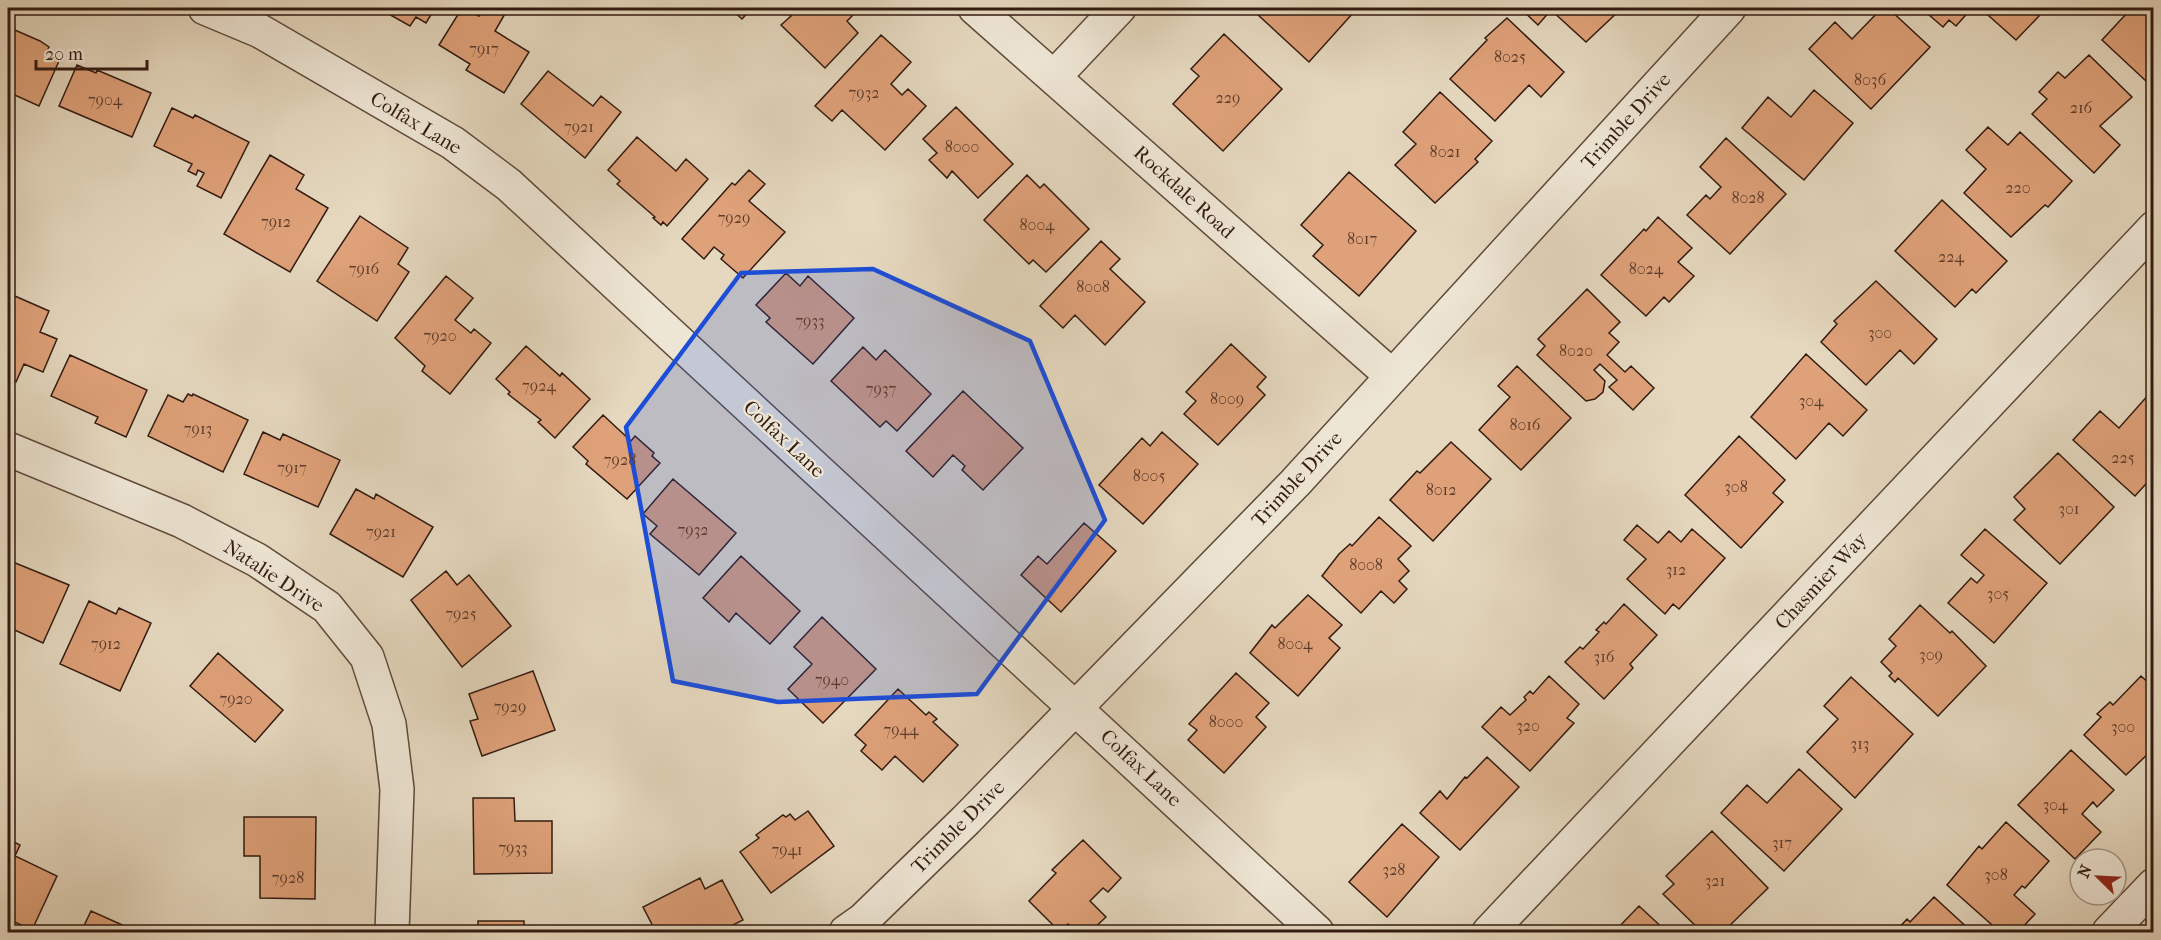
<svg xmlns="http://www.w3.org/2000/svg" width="2161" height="940" font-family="'IM FELL French Canon',serif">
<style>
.building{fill:#dfa179;stroke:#321b11;stroke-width:1.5}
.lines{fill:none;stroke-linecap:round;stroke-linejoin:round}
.minor-casing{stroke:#5f4a3c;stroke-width:36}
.minor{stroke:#eee6d5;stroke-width:33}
.marked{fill:#1d4ed8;fill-opacity:0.2;stroke:#1d4ed8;stroke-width:4.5;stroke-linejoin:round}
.labels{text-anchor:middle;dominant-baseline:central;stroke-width:4.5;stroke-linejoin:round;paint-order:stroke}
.number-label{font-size:16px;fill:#5d3c2b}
.street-label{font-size:20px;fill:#321b11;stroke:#eee6d5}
</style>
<rect width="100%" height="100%" fill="#e5d8bf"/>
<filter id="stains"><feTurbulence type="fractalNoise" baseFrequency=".00333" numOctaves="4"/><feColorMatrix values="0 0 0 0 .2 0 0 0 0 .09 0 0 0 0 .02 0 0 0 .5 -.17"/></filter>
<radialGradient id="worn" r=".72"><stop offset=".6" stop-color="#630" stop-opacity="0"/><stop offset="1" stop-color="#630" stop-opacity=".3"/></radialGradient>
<path class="building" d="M378,8H435L426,23L416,17L410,26Z
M462,8L479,16L484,8H498L506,12L495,31L529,52L504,93L466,70L470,64L439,45Z
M730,8H752L742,19Z
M783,8H850L855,13L847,21L858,33L825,68L781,25L791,16Z
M1263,8H1348L1353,13L1309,62L1257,14Z
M1520,8H1622L1586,42L1551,10L1538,25Z
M1882,8H1888L1930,47L1871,109L1809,49L1835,22L1852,39Z
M1921,8H1972L1956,26L1949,20L1943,27Z
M1980,8H2030L2039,16L2016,40Z
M2129,8H2154V73L2146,81L2102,40L2128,12L2126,10Z
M1507,18L1564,72L1541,97L1529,85L1495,121L1450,79L1487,40L1485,38Z
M8,27L40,41L49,47L45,55L59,61L39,106L8,92Z
M1224,34L1282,89L1223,151L1173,104L1199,76L1191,69Z
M881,35L911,62L891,84L902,95L908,89L926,106L885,150L842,110L832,121L815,106Z
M2089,55L2132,97L2100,126L2120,145L2094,173L2032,114L2047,99L2039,92L2058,72L2065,78Z
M77,65L96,73L97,70L151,93L132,137L59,106Z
M548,71L593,106L601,96L621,112L585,158L521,104Z
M1814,90L1853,123L1804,180L1742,128L1768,97L1791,117Z
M1440,92L1492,141L1475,159L1478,162L1435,203L1395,165L1416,144L1403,132Z
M956,107L1013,164L978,198L952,171L947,178L929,160L937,153L923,139Z
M172,108L193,118L195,115L249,142L221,198L197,186L204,173L198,170L196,175L188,171L192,164L154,146Z
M1988,127L2008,145L2020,132L2072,181L2048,207L2045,205L2011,237L1964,193L1986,169L1966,150Z
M637,137L676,171L686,159L708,179L667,226L663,222L661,225L653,218L655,217L617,184L620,181L608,170Z
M1726,138L1786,194L1730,254L1687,215L1706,195L1710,199L1721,187L1700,167Z
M270,155L304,175L296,189L328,208L290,272L224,234Z
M749,170L765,184L749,201L785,232L743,278L721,259L724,255L714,247L704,259L682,239L732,183L735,185Z
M1349,172L1416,231L1359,296L1313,256L1323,245L1301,225Z
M1027,175L1040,188L1044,184L1089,229L1046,272L1033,260L1029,264L984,220Z
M1942,200L2007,261L1976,293L1972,289L1955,307L1895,251Z
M360,216L408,248L398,264L409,272L377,321L317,281Z
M1658,217L1692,248L1678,262L1694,276L1669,302L1664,297L1646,316L1601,275L1644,229L1646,231Z
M1101,241L1120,259L1110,269L1145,302L1105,345L1075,315L1063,328L1040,306Z
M786,273L800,286L808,276L854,318L813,364L766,322L770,318L756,305Z
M446,276L473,298L455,320L471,333L474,329L491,343L450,394L422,371L425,366L395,338Z
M1876,281L1937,339L1914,364L1900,350L1866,385L1821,342L1837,324L1834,321Z
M1587,289L1620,322L1609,333L1619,342L1607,355L1625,372L1631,366L1654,388L1633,410L1609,387L1617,380L1600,364L1594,370L1605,381L1603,392L1595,399L1586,401L1537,355L1545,346L1538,339Z
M8,293L49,311L40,332L57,339L43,372L24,364L16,382L8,378Z
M1231,344L1266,377L1257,387L1265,395L1218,445L1184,414L1196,401L1186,392Z
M526,346L560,376L562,373L590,399L555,438L538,422L541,420L508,394L510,392L496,379Z
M863,347L876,360L885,350L931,394L897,431L886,421L880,427L831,381Z
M1806,354L1867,410L1843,436L1829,423L1796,459L1751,417Z
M70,355L147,390L126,437L95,423L98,417L51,396Z
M1517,366L1571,418L1521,470L1479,430L1510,397L1498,386Z
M963,391L1023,448L983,490L962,470L965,466L953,455L933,477L906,451Z
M2150,393L2154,397V475L2135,496L2073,440L2100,411L2119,428Z
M188,394L192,396L193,394L248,420L223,472L148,436L168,395L183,402Z
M603,415L631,441L635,436L654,453L652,456L660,463L627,499L586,464L588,461L573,447Z
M263,432L280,440L283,434L340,460L318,507L244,474Z
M1162,432L1198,464L1143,524L1099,485L1142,438L1150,446Z
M1739,436L1785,480L1773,493L1783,502L1741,548L1685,495Z
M1451,442L1491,479L1433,541L1390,500L1417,471L1420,473Z
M2058,453L2114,507L2060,564L2014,520L2025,509L2014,497Z
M673,479L736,533L699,575L650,534L657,526L643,514Z
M356,489L374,499L376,494L433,527L403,577L330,534Z
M1379,517L1411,546L1398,559L1409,571L1399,581L1407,589L1394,603L1381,591L1361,613L1322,576L1339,554L1350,544L1352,546Z
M1084,523L1116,551L1061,612L1021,575L1038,556L1047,564Z
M1637,525L1658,543L1669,531L1681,542L1692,529L1725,558L1679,609L1673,604L1665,614L1627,579L1646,559L1624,540Z
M1985,529L2047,583L1994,643L1948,603L1971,578L1977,583L1984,575L1961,555Z
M741,556L800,611L770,644L736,613L729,622L703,598Z
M8,560L69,585L43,643L8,627Z
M446,571L457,585L469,575L511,626L462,667L411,600Z
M1308,595L1342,625L1329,638L1340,648L1298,696L1250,653L1272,625L1275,628Z
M89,601L116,614L119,608L151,623L120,691L60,664Z
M1624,604L1657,635L1630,664L1633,668L1604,699L1565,662L1580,647L1583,649L1599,632L1596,630L1604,622L1606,624Z
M1920,605L1950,633L1952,631L1986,666L1938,716L1898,678L1895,682L1889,676L1892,673L1881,662L1896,646L1889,639Z
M822,617L876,669L823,723L788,689L812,664L794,647Z
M218,653L283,710L255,742L190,686Z
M533,671L555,730L482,756L470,721L478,719L469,694Z
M1236,673L1269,703L1256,717L1266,727L1224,773L1188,740L1197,730L1189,724Z
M1549,676L1579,704L1567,718L1574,723L1530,771L1482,727L1501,707L1510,715L1526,700L1524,697L1530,691L1533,694Z
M2141,676L2154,688V748L2126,775L2084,735L2101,717L2097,714L2110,702L2113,705Z
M1851,677L1913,734L1855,798L1807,752L1838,719L1824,706Z
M898,689L926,715L929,712L937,719L933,722L958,745L923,782L895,756L882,770L861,751L866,745L855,735Z
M2071,750L2114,790L2097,807L2093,802L2082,814L2101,832L2075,859L2018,805Z
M1487,757L1519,787L1460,850L1420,813L1440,791L1447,799L1465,777L1467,778Z
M1799,769L1842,809L1784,871L1721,813L1747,785L1767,803Z
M473,798H514L515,821H552V873L474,874Z
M808,811L834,846L771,893L740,852L759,838L756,835L783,815L786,817L790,814L795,820Z
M244,817H316L315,899L260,898V856H244Z
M2006,822L2049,861L2025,888L2022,886L2014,895L2035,914L2018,932H2000L1947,885L1979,846L1982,849Z
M1402,824L1439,857L1387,917L1349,882Z
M1712,831L1768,888L1723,932H1702L1663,894L1674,884L1666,876Z
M8,839L20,845L15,856L57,876L32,930L8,919Z
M1083,840L1121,878L1108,892L1103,888L1090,901L1106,917L1090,932H1077L1068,924L1060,932L1029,901L1056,873L1052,870Z
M700,878L705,889L722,880L743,920L719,932H656L643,907Z
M1934,897L1972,932H1895L1907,919L1910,922Z
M1639,906L1667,932H1614Z
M91,911L138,932H81Z
M478,921H524V932H478Z"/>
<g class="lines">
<g class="minor-casing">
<path id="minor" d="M205,8L260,31L453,143L509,185L1317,932
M975,8L1392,376
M1054,77L1119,8
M8,449L182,521L257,560L327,607L367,657L389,724L397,789L392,932
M846,932L863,920L966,820L1295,483L1729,8
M1489,932L2154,228
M2109,932L2154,885"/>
</g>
<use href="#minor" class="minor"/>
</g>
<path class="marked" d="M873,269L1030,341L1105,520L977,694L778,702L673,681L626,427L741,273Z"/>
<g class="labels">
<g class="number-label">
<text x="484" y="48">7917</text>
<text x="1510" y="56">8025</text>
<text x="1870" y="79">8036</text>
<text x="864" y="92">7932</text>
<text x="1228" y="97">229</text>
<text x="105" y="99">7904</text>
<text x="2081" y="107">216</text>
<text x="579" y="126">7921</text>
<text x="962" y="146">8000</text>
<text x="1445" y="151">8021</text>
<text x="2018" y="187">220</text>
<text x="1748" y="197">8028</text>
<text x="734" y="217">7929</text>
<text x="276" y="221">7912</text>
<text x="1037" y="224">8004</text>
<text x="1362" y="238">8017</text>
<text x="1951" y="256">224</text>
<text x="364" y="268">7916</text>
<text x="1646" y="268">8024</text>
<text x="1093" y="286">8008</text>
<text x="810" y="320">7933</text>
<text x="1880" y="332">300</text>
<text x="440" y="335">7920</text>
<text x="1576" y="350">8020</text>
<text x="539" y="385">7924</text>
<text x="881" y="388">7937</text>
<text x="1227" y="398">8009</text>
<text x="1811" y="400">304</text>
<text x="1525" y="424">8016</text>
<text x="198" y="428">7913</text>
<text x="2123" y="457">225</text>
<text x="620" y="459">7928</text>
<text x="292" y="467">7917</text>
<text x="1149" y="475">8005</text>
<text x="1736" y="486">308</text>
<text x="1441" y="489">8012</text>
<text x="2069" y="508">301</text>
<text x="693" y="529">7932</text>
<text x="381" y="531">7921</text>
<text x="1366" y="564">8008</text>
<text x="1676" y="569">312</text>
<text x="1998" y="593">305</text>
<text x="461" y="613">7925</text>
<text x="106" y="643">7912</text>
<text x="1295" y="643">8004</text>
<text x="1931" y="654">309</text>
<text x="1604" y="656">316</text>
<text x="832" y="679">7940</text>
<text x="236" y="698">7920</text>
<text x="510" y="706">7929</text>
<text x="1226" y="721">8000</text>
<text x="1528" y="725">320</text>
<text x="2123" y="726">300</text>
<text x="901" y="729">7944</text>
<text x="1860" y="743">313</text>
<text x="2055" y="804">304</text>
<text x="1782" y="842">317</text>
<text x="513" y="847">7933</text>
<text x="787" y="849">7941</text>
<text x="1394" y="869">328</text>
<text x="1996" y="874">308</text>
<text x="288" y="877">7928</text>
<text x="1715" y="880">321</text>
</g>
<g class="street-label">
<text transform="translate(1626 121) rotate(-48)">Trimble Drive</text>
<text transform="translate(416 123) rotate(31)">Colfax Lane</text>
<text transform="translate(1184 192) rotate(42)">Rockdale Road</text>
<text transform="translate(784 439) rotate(43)">Colfax Lane</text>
<text transform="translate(1297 479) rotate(-47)">Trimble Drive</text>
<text transform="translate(274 576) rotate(33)">Natalie Drive</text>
<text transform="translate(1821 581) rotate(-47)">Chasmier Way</text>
<text transform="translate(1141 768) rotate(43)">Colfax Lane</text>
<text transform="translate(958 827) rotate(-45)">Trimble Drive</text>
</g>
</g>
<rect width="2161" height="940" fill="none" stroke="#e5d8bf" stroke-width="30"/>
<rect x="9" y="9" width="2143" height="922" fill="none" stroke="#321b11" stroke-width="3"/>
<rect x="15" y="15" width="2131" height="910" fill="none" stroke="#321b11" stroke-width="1.5"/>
<g transform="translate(2098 877) rotate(294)"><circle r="28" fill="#eee6d5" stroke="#a39587" stroke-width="1.5"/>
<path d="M0-4.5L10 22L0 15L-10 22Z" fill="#8f2418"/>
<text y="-9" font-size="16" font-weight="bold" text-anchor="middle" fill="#321b11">N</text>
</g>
<path d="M36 60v9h111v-9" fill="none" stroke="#321b11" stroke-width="3"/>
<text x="45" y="60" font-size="18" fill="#321b11" stroke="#eee6d5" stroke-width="4.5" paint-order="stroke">20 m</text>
<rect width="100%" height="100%" filter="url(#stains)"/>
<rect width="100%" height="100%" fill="url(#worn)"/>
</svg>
